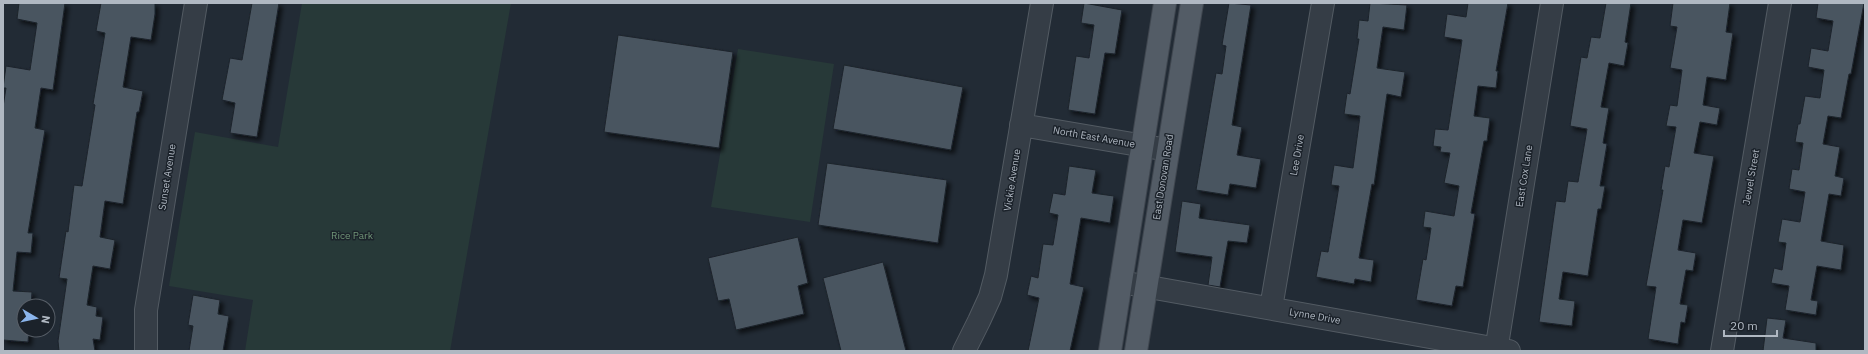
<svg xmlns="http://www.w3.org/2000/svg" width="1868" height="354" font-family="'IBM Plex Sans',sans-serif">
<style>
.green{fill:#273938}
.building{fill:#4a5560;stroke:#1d242c;filter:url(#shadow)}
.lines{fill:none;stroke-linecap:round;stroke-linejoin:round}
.minor-casing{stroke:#535b63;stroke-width:24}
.major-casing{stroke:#3f464f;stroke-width:24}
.minor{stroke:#353d46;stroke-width:22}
.major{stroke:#535c66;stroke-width:22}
.labels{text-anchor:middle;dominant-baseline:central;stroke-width:3;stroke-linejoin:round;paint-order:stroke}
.street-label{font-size:10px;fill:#b0b8c2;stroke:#1b222a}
.park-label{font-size:10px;fill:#719678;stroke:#1b222a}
</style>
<defs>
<filter id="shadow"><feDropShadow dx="3.5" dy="3.5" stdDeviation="2" flood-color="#0009"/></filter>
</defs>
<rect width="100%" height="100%" fill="#222b35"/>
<path class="green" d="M302,3H511L450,351H245L253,300L169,286L195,132L278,147Z
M738,49L834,64L810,222L711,207Z"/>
<path class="building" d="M19,3H65L53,90L41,88L35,128L45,130L28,233H33L31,253L17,252L13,291L32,292L31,306H24V330H29L28,342L3,340V107L6,88H3L6,66L30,70L37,23L17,19Z
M101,3H155V14L151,40L131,37L123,87L143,91L139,112H137L123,204L105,201L100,237L115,240L110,269L93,266L87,305L97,307L96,316L103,317L100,340L93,339L95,351H59L58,341L67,279L59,278L66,231L68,232L74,185L82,186L95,105L93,104L105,33L96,31Z
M252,3H279L257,137L230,133L235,103L222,100L230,58L242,60Z
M1084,3L1122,10L1115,54L1105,53L1095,114L1068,110L1076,56L1089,58L1094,25L1081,23Z
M1229,3L1251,5L1232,125L1242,127L1237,155L1261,159L1256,188L1230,184L1228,195L1196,190L1216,73L1222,74L1226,46L1222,45Z
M1370,3L1407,5L1404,30L1383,27L1377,68L1405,72L1401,97L1387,94L1374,185L1372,184L1359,258L1374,260L1371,282L1355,279L1354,284L1316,277L1321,251L1328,252L1339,186L1331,185L1334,165L1353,168L1360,116L1344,114L1347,93L1350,94L1359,39H1357L1359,20L1368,21Z
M1468,3H1508L1496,71H1498L1496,88L1478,86L1474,116L1490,118L1487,141H1484L1471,213L1475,214L1463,287L1456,286L1452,306L1416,300L1423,259L1426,260L1431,228L1423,227L1425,211L1454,216L1459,186L1444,183L1450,153L1440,152L1441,147L1433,146L1435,129L1448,130L1462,40L1444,37L1447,14L1466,17Z
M1606,3H1631L1625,42L1628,43L1624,66L1609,63L1601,107L1609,108L1603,143L1607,144L1600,186H1605L1601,209H1598L1588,276L1563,272L1559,299L1575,301L1572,326L1539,322L1556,201L1565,202L1568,181L1578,182L1587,129L1570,126L1581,57L1587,58L1591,37L1600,38Z
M1673,3H1730L1726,32L1733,33L1726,80L1707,77L1703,105L1720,108L1717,125L1700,122L1694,153L1714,156L1702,223L1683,220L1678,250L1696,253L1693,271L1686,270L1680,304L1688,305L1685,323L1681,322L1678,344L1648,339L1656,287L1646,286L1663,190H1661L1665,166L1669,167L1676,127L1666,126L1670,105L1677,106L1682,70L1670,68L1677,27L1670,26Z
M1818,3H1864L1851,74H1849L1841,118L1828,116L1823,144L1840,147L1835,176L1844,178L1841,196L1829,194L1821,241L1844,245L1841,270L1817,266L1811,300L1818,301L1816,315L1785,310L1789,286L1771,283L1774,268L1782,270L1786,243L1778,242L1782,219L1800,222L1805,192L1789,189L1792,169L1799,170L1803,143L1795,142L1798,124H1800L1805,96L1820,98L1824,70L1808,67L1811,48L1828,51L1833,21L1816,18Z
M618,35L733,52L719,148L604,132Z
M844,65L963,87L951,150L833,129Z
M827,163L947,180L938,243L818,225Z
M1069,166L1096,170L1092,193L1114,196L1110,223L1081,218L1070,284L1084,287L1070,351H1028L1039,298L1027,295L1031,276L1038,278L1043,244L1053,245L1058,215L1049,213L1053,193L1065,195Z
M1182,201L1201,204L1199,218L1250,225L1247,243L1228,241L1220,287L1208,285L1212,257L1175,252Z
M798,237L808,283L798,286L804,314L736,330L729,299L718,301L708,258Z
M883,262L906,351H841L823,278Z
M193,295L220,300L218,314L229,316L223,351H189L193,326L188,325Z
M1767,318L1786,320L1783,338L1816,343V351H1763Z"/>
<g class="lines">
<g class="minor-casing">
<path id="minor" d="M1021,125L1168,150
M1121,282L1509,351
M1271,308L1323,3
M146,351V310L196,3
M964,351L979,321L990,297L996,275L1042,3
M1496,351L1552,3
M1722,351L1780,3"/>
</g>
<g class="major-casing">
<path id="major" d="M1110,351L1165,3
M1136,351L1192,3"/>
</g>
<use href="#minor" class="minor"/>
<use href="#major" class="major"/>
</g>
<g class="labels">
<g class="street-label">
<text transform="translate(1094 137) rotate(10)">North East Avenue</text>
<text transform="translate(1297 155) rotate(-80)">Lee Drive</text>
<text transform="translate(1524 176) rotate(-81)">East Cox Lane</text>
<text transform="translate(167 177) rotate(-81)">Sunset Avenue</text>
<text transform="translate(1163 177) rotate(-81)">East Donovan Road</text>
<text transform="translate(1751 177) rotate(-80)">Jewel Street</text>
<text transform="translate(1012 180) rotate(-81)">Vickie Avenue</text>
<text transform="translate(1315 316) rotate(10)">Lynne Drive</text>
</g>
<g class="park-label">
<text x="352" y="235">Rice Park</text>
</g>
</g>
<rect width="1868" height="354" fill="none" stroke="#b0b8c2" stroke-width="8"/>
<g transform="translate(36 318) rotate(99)"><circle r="19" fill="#1b222a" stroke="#575e67"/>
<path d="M0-3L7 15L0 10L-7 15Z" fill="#8bb5ec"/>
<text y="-6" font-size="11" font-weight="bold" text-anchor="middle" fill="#b0b8c2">N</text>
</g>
<path d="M1724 330v6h53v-6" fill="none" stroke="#b0b8c2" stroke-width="2"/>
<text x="1730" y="330" font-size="12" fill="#b0b8c2" stroke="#1b222a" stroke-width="3" paint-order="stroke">20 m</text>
</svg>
